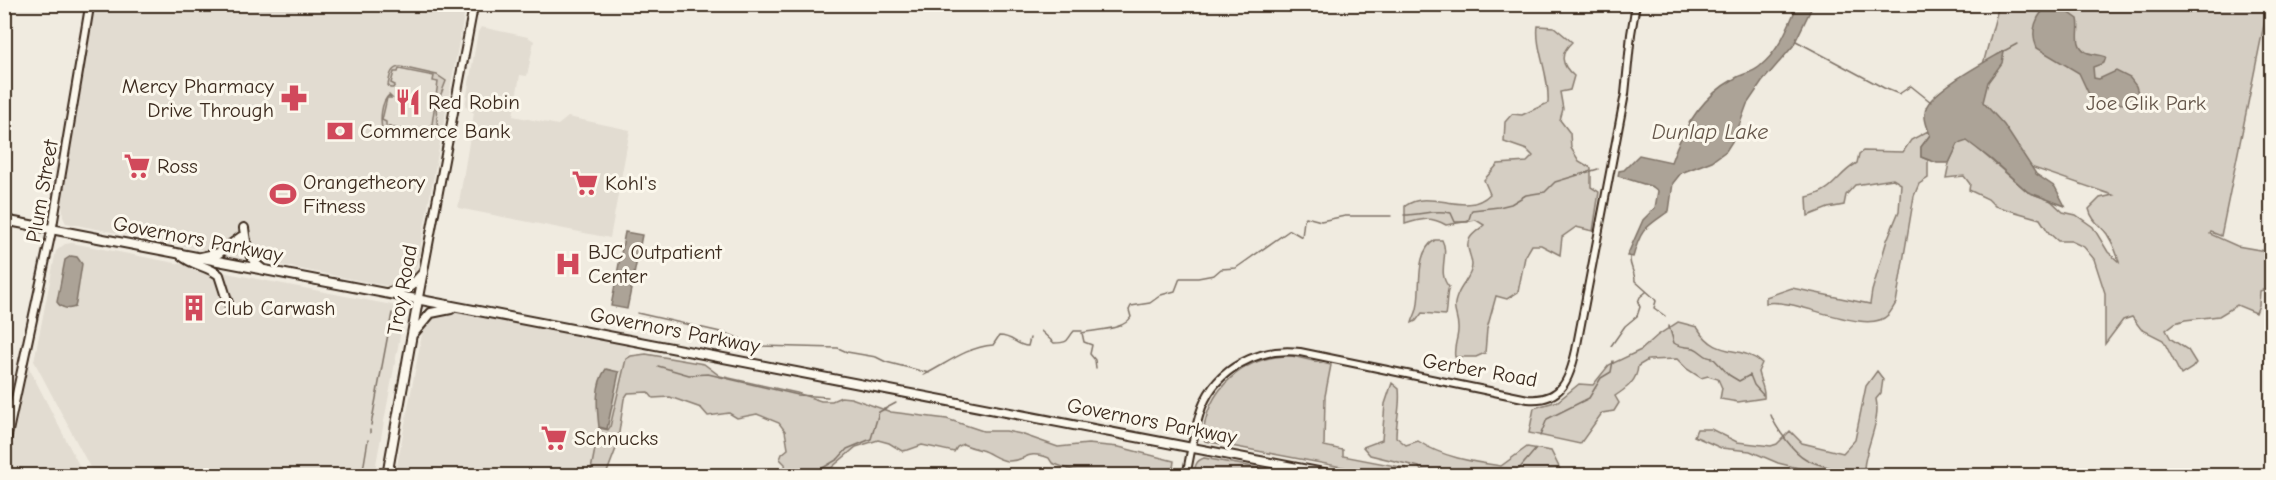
<svg xmlns="http://www.w3.org/2000/svg" width="2276" height="480" font-family="'Comic Neue',sans-serif">
<style>
.built{fill:#e2dcd1}
.green{fill:#d5cec3;stroke:#887c70;stroke-width:1.5;fill-rule:evenodd}
.water{fill:#aca397;stroke:#7f7367;stroke-width:1.5}
.lines{fill:none;stroke-linecap:round;stroke-linejoin:round}
.stream{stroke:#7f7367;stroke-width:1.5}
.tertiary-casing{stroke:#3b2a1e;stroke-width:10}
.secondary-casing{stroke:#3b2a1e;stroke-width:11}
.primary-casing{stroke:#3b2a1e;stroke-width:12}
.tertiary{stroke:#fbf7ec;stroke-width:6}
.secondary{stroke:#fbf7ec;stroke-width:7}
.primary{stroke:#fbf7ec;stroke-width:8}
.labels{text-anchor:middle;dominant-baseline:central;stroke-width:6;stroke-linejoin:round;paint-order:stroke}
.poi-label{font-size:21px;fill:#3b2a1e;stroke:#fbf7ec;text-anchor:start}
.park-label{font-size:21px;fill:#625347;stroke:#fbf7ec}
.street-label{font-size:21px;fill:#3b2a1e;stroke:#fbf7ec}
.water-label{font-size:22px;font-style:italic;fill:#635448;stroke:#fbf7ec}
</style>
<rect width="100%" height="100%" fill="#f0ebe0"/>
<filter id="ink" filterUnits="userSpaceOnUse"><feTurbulence type="fractalNoise" baseFrequency=".0167" numOctaves="2"/><feDisplacementMap in="SourceGraphic" scale="12" xChannelSelector="R" yChannelSelector="G"/><feConvolveMatrix kernelMatrix="1 2 1 2 8 2 1 2 1" color-interpolation-filters="sRGB"/></filter>
<g filter="url(#ink)">
<path class="built" d="M95,5H466L414,281L403,287H392L66,223L63,217L62,201Z
M481,27L528,37L534,41L527,76L520,75L513,116L558,125L568,117L630,130L610,238L458,208L474,113L465,106L478,32Z
M72,243L397,306L401,309L403,320L374,475H94L34,361L56,251L65,244Z
M457,312L631,344L604,475L395,476L424,324L431,317Z
M28,366L84,475H6Z"/>
<path class="green" d="M1999,5H2268L2221,236L2211,232L2210,234L2237,246L2271,252V287L2260,291L2259,305L2256,313L2237,305L2219,316L2185,320L2175,323L2166,330L2171,339L2188,350L2196,363L2192,368L2181,375L2163,340L2141,329L2132,317L2123,320L2105,344V293L2094,259L2084,247L2071,241H2058L2049,233L2040,219L1995,206L1988,199L1969,190L1970,184L1964,176L1946,178L1949,163L1958,143L1962,142ZM1978,149L2113,195L2100,198L2089,209C2092,221 2100,225 2107,234C2112,242 2117,253 2119,262L2108,252L2093,227L2076,215L2063,212L2050,200L2028,192Z
M1538,26L1554,27L1572,42C1559,54 1561,65 1574,76L1570,90L1560,92L1563,109L1560,120L1570,133L1571,148L1579,161L1591,168V187L1599,192L1593,231L1576,227L1562,237L1560,255L1541,245H1532L1525,257L1518,292L1507,299L1496,296L1487,329L1485,353L1476,357H1455C1453,347 1458,339 1458,330C1459,314 1450,312 1458,294C1462,284 1472,276 1472,265C1472,256 1464,246 1470,238C1473,233 1480,229 1484,225L1476,220L1446,225C1431,216 1421,219 1405,224V206C1431,187 1465,219 1490,194L1484,180L1498,164L1527,162L1533,156L1527,150L1504,142L1505,122L1512,114L1522,115L1548,103C1550,75 1535,49 1538,26Z
M401,67L437,75L446,81L436,107L438,132L437,137H411V135L410,137L389,135L382,129C380,119 381,102 389,95L392,98H387L382,120L386,122V126L426,135L427,131H431L438,82L433,81L434,76L399,69L398,72H394L391,83L395,85L393,88H390L388,85C390,77 390,67 401,67Z
M1928,131L1930,135L1921,147V157L1928,160V178L1919,184L1914,196L1896,303C1894,306 1891,312 1888,315C1867,337 1795,297 1766,303V297L1792,288L1870,304L1872,291L1887,240L1899,211L1901,184L1893,179L1855,185L1846,195L1844,205L1828,208L1808,216L1807,197C1835,191 1835,176 1857,163L1859,154L1863,151L1903,152L1911,140Z
M1435,240H1442C1450,255 1436,272 1449,287C1446,293 1447,307 1445,315L1422,313L1416,321L1412,323C1413,318 1416,314 1417,309C1422,289 1414,252 1435,240Z
M1678,322L1697,327C1718,361 1739,343 1762,363L1758,372C1760,382 1765,388 1764,398L1738,402L1720,399L1722,388L1718,379L1708,376L1701,378L1687,369L1677,359L1648,360L1638,366C1637,381 1627,388 1615,396L1619,403L1614,411L1602,413L1580,444L1529,433L1534,408L1558,401L1579,384L1593,385L1609,365L1641,350L1658,335Z
M646,354L704,364L720,376L797,393L821,401H832L841,397L851,398L891,412L947,419L983,431H1006L1021,434L1058,447L1088,444L1119,447L1174,461L1173,468C1150,480 1157,471 1139,471C1127,471 1125,474 1116,476C1095,480 1071,470 1052,463L1049,458C1025,449 1026,462 1008,461C997,460 991,453 981,450C975,448 969,447 963,444L957,447L954,452L922,445L908,450L902,451L889,443L878,440L856,447L831,468L821,469L816,475H782L786,472L785,464L780,459L782,454L788,449L785,431L779,423L757,414L737,418L729,413L708,416L701,408L670,397L653,398L648,392L628,393L624,399L617,446L606,475H590L599,428L608,430L610,427L626,359L631,356Z
M1292,356L1331,365L1325,396L1324,446L1343,450V456L1406,468L1405,475H1384L1205,441L1203,437C1206,389 1244,355 1292,356Z
M1877,371L1883,379L1881,393L1876,399C1881,422 1866,445 1864,468L1872,474L1882,475H1835L1826,470L1802,469L1778,463L1750,451L1721,448L1694,436L1697,429H1711L1737,442L1771,446L1777,444L1790,431L1802,443L1843,453L1855,440L1866,386Z
M1392,383L1399,389C1401,406 1396,419 1396,437L1406,445L1418,441C1442,457 1472,462 1501,466L1527,447L1551,451L1563,475H1424L1419,467L1370,455L1363,447L1382,440L1385,404Z
M1204,458L1296,475H1194C1195,467 1195,461 1204,458Z"/>
<path class="water" d="M1789,5H1813L1793,46L1762,82L1747,104L1735,137L1726,151L1712,161L1681,173L1673,183L1669,211C1645,228 1641,228 1633,257L1627,256L1643,220L1655,208L1658,191L1653,187L1618,176L1619,171L1624,170L1639,155L1671,162C1683,128 1701,97 1734,79C1741,74 1752,73 1759,67C1777,53 1785,34 1794,13Z
M2051,5H2058L2078,19C2081,30 2073,44 2086,52C2092,55 2099,54 2106,57L2104,63L2093,67L2094,78L2099,79L2116,71L2130,78L2136,86L2138,93L2133,104L2093,103L2079,73L2037,48C2030,33 2035,13 2051,5Z
M2004,51L2002,63L1988,82L1983,102L2004,125L2036,174L2055,187L2065,206L2028,192L1992,160L1967,141L1958,144L1949,163H1937L1921,157V147L1930,135C1927,126 1923,118 1926,108C1932,90 1987,61 2004,51Z
M625,232L642,235L627,309L611,306Z
M71,256L77,257L82,264L76,303L75,307C68,310 61,308 57,302L65,260Z
M606,369L619,372L607,429L599,427C597,409 594,385 606,369Z"/>
<g class="lines">
<path class="stream" d="M1796,41L1884,88L1899,94L1911,86L1931,102
M2004,51L2017,44
M1404,215C1422,215 1434,209 1451,213L1455,222H1468L1472,210L1499,207L1511,204L1526,195L1545,192L1555,182L1598,169
M1630,257C1629,266 1635,272 1635,281L1654,298L1656,301L1654,308L1665,316
M637,313L725,333L760,346L838,348L847,352L876,357L886,362L929,373
M1669,326L1674,343C1681,348 1686,346 1694,348C1702,351 1704,358 1713,358L1729,375L1739,381L1750,375L1754,385L1763,395
M1041,331L1054,343C1070,343 1066,340 1074,331H1082
M1611,346L1625,326L1637,316L1640,307L1638,302L1640,297L1646,292
M658,366L689,375L708,374L798,395L828,397
M1096,368L1095,360L1090,354L1092,345L1084,342L1082,333C1096,329 1123,331 1131,317L1129,310L1131,306L1150,303L1161,295L1175,291L1180,278H1198L1214,275L1221,269L1236,268L1290,230L1302,237L1304,220L1306,217L1321,221L1345,216H1391
M924,375C946,364 967,347 993,345L999,336C1014,336 1016,346 1028,346L1030,338
M1771,415C1775,427 1794,453 1806,459C1816,465 1830,467 1842,471L1846,476
M371,425L392,313
M370,433V430
M1540,436L1547,419L1589,398L1601,378L1611,372L1613,361
M362,476L368,440
M809,476L838,459L847,449L871,439L879,412L896,403
M1513,476L1536,449"/>
<g class="tertiary-casing">
<path id="tertiary" d="M1186,476C1191,453 1194,429 1202,407C1217,368 1259,347 1300,352L1528,399C1562,402 1570,378 1576,350L1625,94L1631,34L1636,4"/>
</g>
<g class="secondary-casing">
<path id="secondary" d="M418,300L474,4
M4,452L52,229L90,4"/>
</g>
<g class="primary-casing">
<path id="primary" d="M4,220L1339,476
M244,228C246,244 248,259 262,269
M181,255C193,266 207,265 219,275L228,303
M201,257L219,253L241,237
M387,293L411,286L423,273
M413,334L431,313L451,309
M387,476L418,300"/>
</g>
<use href="#tertiary" class="tertiary"/>
<use href="#secondary" class="secondary"/>
<use href="#primary" class="primary"/>
</g>
</g>
<defs>
<g id="pharmacy-bare" transform="scale(2.07)"><path d="M-2-6h4v4h4v4h-4v4h-4v-4h-4v-4h4Z" fill="#d1495b" stroke="#fbf7ec" stroke-width="2.5" paint-order="stroke"/></g>
<g id="restaurant-bare" transform="scale(2.07)"><path d="M-5-6h1v4h1v-4h1v4h1v-4h1v5L-1.5 .5V6h-2V.5L-5-1ZM5-6V6H3V1.5H1.5Q1.5-4 5-6Z" fill="#d1495b" stroke="#fbf7ec" stroke-width="2.5" paint-order="stroke"/></g>
<g id="bank-bare" transform="scale(2.07)"><path d="M-6-4H6V4H-6ZM0-2.3a2.3 2.3 0 1 0 0 4.6a2.3 2.3 0 1 0 0-4.6Z" fill="#d1495b" stroke="#fbf7ec" stroke-width="2.5" paint-order="stroke"/></g>
<g id="supermarket-bare" transform="scale(2.07)"><path d="M-6-5.5h2.5l.6 2H6L4.5 2H-2.5L-4.4-4H-6ZM-1.5 3.2a1.3 1.3 0 1 0 .1 0ZM3 3.2a1.3 1.3 0 1 0 .1 0Z" fill="#d1495b" stroke="#fbf7ec" stroke-width="2.5" paint-order="stroke"/></g>
<g id="stadium-bare" transform="scale(2.07)"><path d="M0-5a6.5 5 0 1 0 0 10a6.5 5 0 1 0 0-10ZM-3.5-1.8h7v3.6h-7Z" fill="#d1495b" stroke="#fbf7ec" stroke-width="2.5" paint-order="stroke"/></g>
<g id="hospital-bare" transform="scale(2.07)"><path d="M-5-5h3v3.5h4V-5h3V5h-3V1.5h-4V5h-3Z" fill="#d1495b" stroke="#fbf7ec" stroke-width="2.5" paint-order="stroke"/></g>
<g id="building-bare" transform="scale(2.07)"><path d="M-4-6H4V6H1V3H-1V6H-4ZM-2.5-4.3h1.7v1.8h-1.7ZM.8-4.3h1.7v1.8H.8ZM-2.5-1h1.7V.8h-1.7ZM.8-1h1.7V.8H.8Z" fill="#d1495b" stroke="#fbf7ec" stroke-width="2.5" paint-order="stroke"/></g>
</defs>
<g fill-rule="evenodd">
<use href="#pharmacy-bare" x="294" y="98"/>
<use href="#restaurant-bare" x="408" y="102"/>
<use href="#bank-bare" x="340" y="131"/>
<use href="#supermarket-bare" x="137" y="166"/>
<use href="#supermarket-bare" x="585" y="183"/>
<use href="#stadium-bare" x="283" y="194"/>
<use href="#hospital-bare" x="568" y="264"/>
<use href="#building-bare" x="194" y="308"/>
<use href="#supermarket-bare" x="554" y="438"/>
</g>
<g class="labels">
<g class="poi-label">
<text x="274" y="86" text-anchor="end">Mercy Pharmacy<tspan x="274" dy="24">Drive Through</tspan></text>
<text x="428" y="102">Red Robin</text>
<text x="360" y="131">Commerce Bank</text>
<text x="157" y="166">Ross</text>
<text x="303" y="182">Orangetheory<tspan x="303" dy="24">Fitness</tspan></text>
<text x="605" y="183">Kohl's</text>
<text x="588" y="252">BJC Outpatient<tspan x="588" dy="24">Center</tspan></text>
<text x="214" y="308">Club Carwash</text>
<text x="574" y="438">Schnucks</text>
</g>
<g class="park-label">
<text x="2146" y="103">Joe Glik Park</text>
</g>
<g class="street-label">
<text transform="translate(42 191) rotate(-80)">Plum Street</text>
<text transform="translate(198 239) rotate(11)">Governors Parkway</text>
<text transform="translate(402 290) rotate(-80)">Troy Road</text>
<text transform="translate(675 330) rotate(11)">Governors Parkway</text>
<text transform="translate(1480 370) rotate(10)">Gerber Road</text>
<text transform="translate(1152 421) rotate(11)">Governors Parkway</text>
</g>
<g class="water-label">
<text x="1710" y="132">Dunlap Lake</text>
</g>
</g>
<rect width="2276" height="480" fill="none" stroke="#fbf7ec" stroke-width="24"/>
<rect x="12" y="12" width="2252" height="456" fill="none" stroke="#3b2a1e" stroke-width="2" filter="url(#ink)"/>
</svg>
